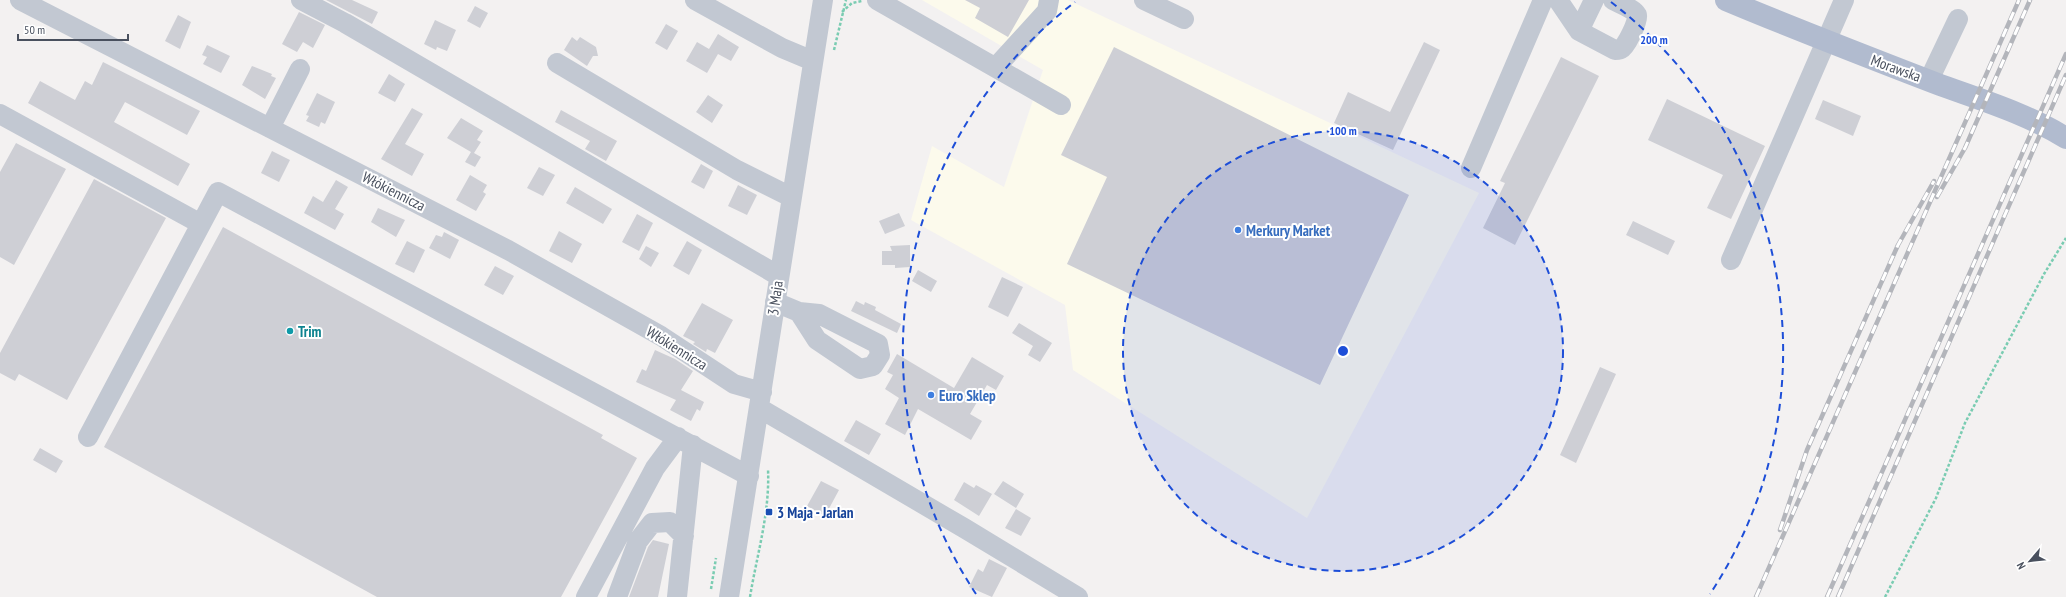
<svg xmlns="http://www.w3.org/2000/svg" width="2066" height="597" font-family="'PT Sans Narrow',sans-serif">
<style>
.commercial{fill:#fcfaec}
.building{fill:#cecfd5}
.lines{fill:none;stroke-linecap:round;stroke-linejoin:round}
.path{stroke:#7accb2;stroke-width:2.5;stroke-dasharray:3 2;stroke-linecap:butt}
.minor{stroke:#c2c8d2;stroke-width:20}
.major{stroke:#b1bbcf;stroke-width:22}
.rail-casing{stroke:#b3b5bb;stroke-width:4.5}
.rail{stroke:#fff;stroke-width:3;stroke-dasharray:9;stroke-linecap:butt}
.ring{fill:none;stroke:#1d4ed8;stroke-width:2;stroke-dasharray:7 5}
.shop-dot{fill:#3f7fe0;stroke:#fff;stroke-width:1.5}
.culture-dot{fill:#0f9aa8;stroke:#fff;stroke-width:1.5}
.transit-dot{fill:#1a4fb4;stroke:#fff;stroke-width:1.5}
.labels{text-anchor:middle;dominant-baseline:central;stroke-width:4;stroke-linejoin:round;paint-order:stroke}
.street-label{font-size:15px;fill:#49505e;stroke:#fff}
.shop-label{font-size:15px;font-weight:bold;fill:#366cbe;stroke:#fff;text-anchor:start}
.culture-label{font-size:15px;font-weight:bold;fill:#0d838f;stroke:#fff;text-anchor:start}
.transit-label{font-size:15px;font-weight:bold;fill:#164399;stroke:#fff;text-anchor:start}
.centre{fill:#1d4ed8;stroke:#fff;stroke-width:2}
.ring-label{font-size:12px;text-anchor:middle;font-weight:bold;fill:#1d4ed8;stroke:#fff;stroke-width:4;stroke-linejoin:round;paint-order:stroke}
</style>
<rect width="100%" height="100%" fill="#f3f1f1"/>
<path class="commercial" d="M922,0H1068L1479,193L1307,518L1073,370L1065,305L911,220L932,146L1004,187L1043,70Z"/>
<path class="building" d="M326,0H352L378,12L372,24Z
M965,0H1029L1008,37L975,18L980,8Z
M475,6L488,13L480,28L467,21Z
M299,12L325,25L313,48L303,42L297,52L282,44Z
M178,15L191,22L180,49L165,41Z
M435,20L456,30L447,51L437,47L436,50L424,44Z
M666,24L678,31L667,50L655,43Z
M718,34L739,47L731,61L718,54L707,73L686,61L697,42L709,49Z
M572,37L577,41L580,37L596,47L598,56H593L587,66L564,50Z
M1424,42L1440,50L1393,150L1334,123L1348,92L1390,112Z
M207,45L230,56L221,73L203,64L207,57L202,55Z
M1114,47L1409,195L1320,385L1067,264L1107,177L1061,155Z
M1561,57L1599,76L1515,245L1483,228L1505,183L1500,181Z
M103,62L200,111L187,135L125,102L114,122L190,164L178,186L28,103L40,81L75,100L85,81L92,85Z
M252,66L272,74L271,76L276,78L265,99L242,85Z
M389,74L405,84L395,102L378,93Z
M317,93L335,102L325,124L321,122L319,127L306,121L309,116L306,115Z
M708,95L723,105L712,123L696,112Z
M1667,99L1765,146L1731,219L1707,208L1723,175L1648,140Z
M1823,100L1861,116L1853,136L1815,119Z
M412,108L423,114L405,144L424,154L412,176L381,159Z
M561,110L617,141L606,161L585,149L590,141L555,122Z
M461,118L483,131L477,140L481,142L474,153L481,157L475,167L465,162L471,152L447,138Z
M16,143L66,169L14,265L0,257V172Z
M272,151L290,160L279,182L261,173Z
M701,164L713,171L704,189L691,182Z
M539,167L555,175L543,196L527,188Z
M470,175L487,185L483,192L486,194L476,211L456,200Z
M94,179L166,218L67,400L19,374L15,381L0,373V353Z
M336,180L348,187L335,209L344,214L335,230L304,213L313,196L323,202Z
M738,185L757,195L747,215L728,206Z
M575,187L612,209L603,224L566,203Z
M378,208L405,220L396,237L371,222Z
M899,213L905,226L885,234L879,221Z
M637,214L653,223L639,251L622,242Z
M1633,221L1675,241L1668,255L1626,235Z
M223,227L603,435L601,438L637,458L561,597H377L104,447Z
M559,231L582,244L572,263L549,251Z
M444,232L459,240L450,259L429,248L436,235L442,237Z
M407,241L425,250L414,273L395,264Z
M687,241L702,250L689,275L673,266Z
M910,245V267L895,268V265H882V251H892L890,246Z
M646,246L659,253L651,267L639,259Z
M495,266L514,276L503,295L484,285Z
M918,270L937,281L931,292L912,281Z
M1002,277L1023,287L1008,317L988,307Z
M856,301L864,305L865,302L876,307L875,310L901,324L897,333L851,311Z
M702,303L733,320L715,353L707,349L706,352L693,344L695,342L683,336Z
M1019,323L1052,343L1040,362L1028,355L1033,346L1012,333Z
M655,350L675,359L693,371L681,390L704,402L700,411L697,409L691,421L670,410L676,400L636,382L642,369L646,371Z
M897,354L954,388L972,357L1004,376L996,390L987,385L970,414L982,421L971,440L918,409L905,435L885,424L899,398L885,389L893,375L887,372Z
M1600,367L1616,374L1576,463L1560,455Z
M856,420L881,434L869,455L844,441Z
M40,448L63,461L56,473L33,460Z
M821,481L839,490L825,516L807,506Z
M1003,481L1024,494L1016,508L994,494Z
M964,482L974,488L976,485L992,494L979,516L954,500Z
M1016,509L1031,518L1021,536L1005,528Z
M653,540L669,544L658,597H629L648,547Z
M989,559L1007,568L992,597L969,587L978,569L983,572Z"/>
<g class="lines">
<path class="path" d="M842,12L852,3L862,1
M834,50L846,0
M711,589L716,558
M750,597C757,554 770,513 768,469
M1885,597L1936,498L1965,423L2044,274L2066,238"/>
<path class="minor" d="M20,0L508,250L661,336L734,384L762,392
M301,0L345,23L779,276
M695,0L782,48L813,61
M877,0L1061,105
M1144,0L1184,19
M1558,0L1579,31L1615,50C1617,50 1620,50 1621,49C1626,47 1639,20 1637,15C1633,8 1619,4 1613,0
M1579,31L1594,0
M557,63L737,170L791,197
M996,67L1047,11L1049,0
M1929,80L1958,19
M0,114L201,224
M270,128L300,69
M1471,168L1543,0
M1731,260L1844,0
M775,302L799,312L817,340L860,369L873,366L880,355L878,344L819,314L799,312
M759,408L964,528L1078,597
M88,437L218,192L749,476
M586,597L655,468L678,437
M617,597L638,541L652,523L670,522L684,536
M677,597L693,445
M729,597L823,0"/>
<path class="major" d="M1726,0C1795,29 1865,56 1935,83C1978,99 2026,113 2066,138"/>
<g class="rail-casing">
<path id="rail" d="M1937,197L1965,148L2030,0
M1780,530L1807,450L1898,245L1934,181
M1756,597L2019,0
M1827,597L2066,54
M1838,597L2066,75"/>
</g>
<use href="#rail" class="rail"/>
</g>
<circle cx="1343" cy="351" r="220" fill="#1d4ed8" fill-opacity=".12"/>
<g class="ring">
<circle cx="1343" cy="351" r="220"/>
<path d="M976 594A440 440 0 0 1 1075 2M1611 2A440 440 0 0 1 1710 594"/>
</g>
<g class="shop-dot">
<circle cx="1238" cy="230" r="4"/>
<circle cx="931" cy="395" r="4"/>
</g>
<circle class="culture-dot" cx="290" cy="331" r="4"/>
<rect class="transit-dot" x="765" y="508" width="8" height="8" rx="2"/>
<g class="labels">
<g class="street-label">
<text transform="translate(1896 68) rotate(20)">Morawska</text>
<text transform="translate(394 191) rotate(27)">Włókiennicza</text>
<text transform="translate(775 298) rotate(-82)">3 Maja</text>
<text transform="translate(677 348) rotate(32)">Włókiennicza</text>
</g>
<g class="shop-label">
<text x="1246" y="230">Merkury Market</text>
<text x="939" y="395">Euro Sklep</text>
</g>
<g class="culture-label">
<text x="298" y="331">Trim</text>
</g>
<g class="transit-label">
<text x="777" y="512">3 Maja - Jarlan</text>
</g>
</g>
<circle cx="1343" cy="351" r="6" class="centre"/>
<g class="ring-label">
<text x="1654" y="44">200 m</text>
<text x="1343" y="135">100 m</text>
</g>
<g transform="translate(2030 561) rotate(242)" stroke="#ffffff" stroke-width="3" paint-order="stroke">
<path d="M0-3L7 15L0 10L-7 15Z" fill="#49505e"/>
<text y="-6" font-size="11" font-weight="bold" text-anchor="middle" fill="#49505e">N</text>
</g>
<path d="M18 34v6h110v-6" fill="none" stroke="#49505e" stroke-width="2"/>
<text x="24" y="34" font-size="12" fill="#49505e" stroke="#ffffff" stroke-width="3" paint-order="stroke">50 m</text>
</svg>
